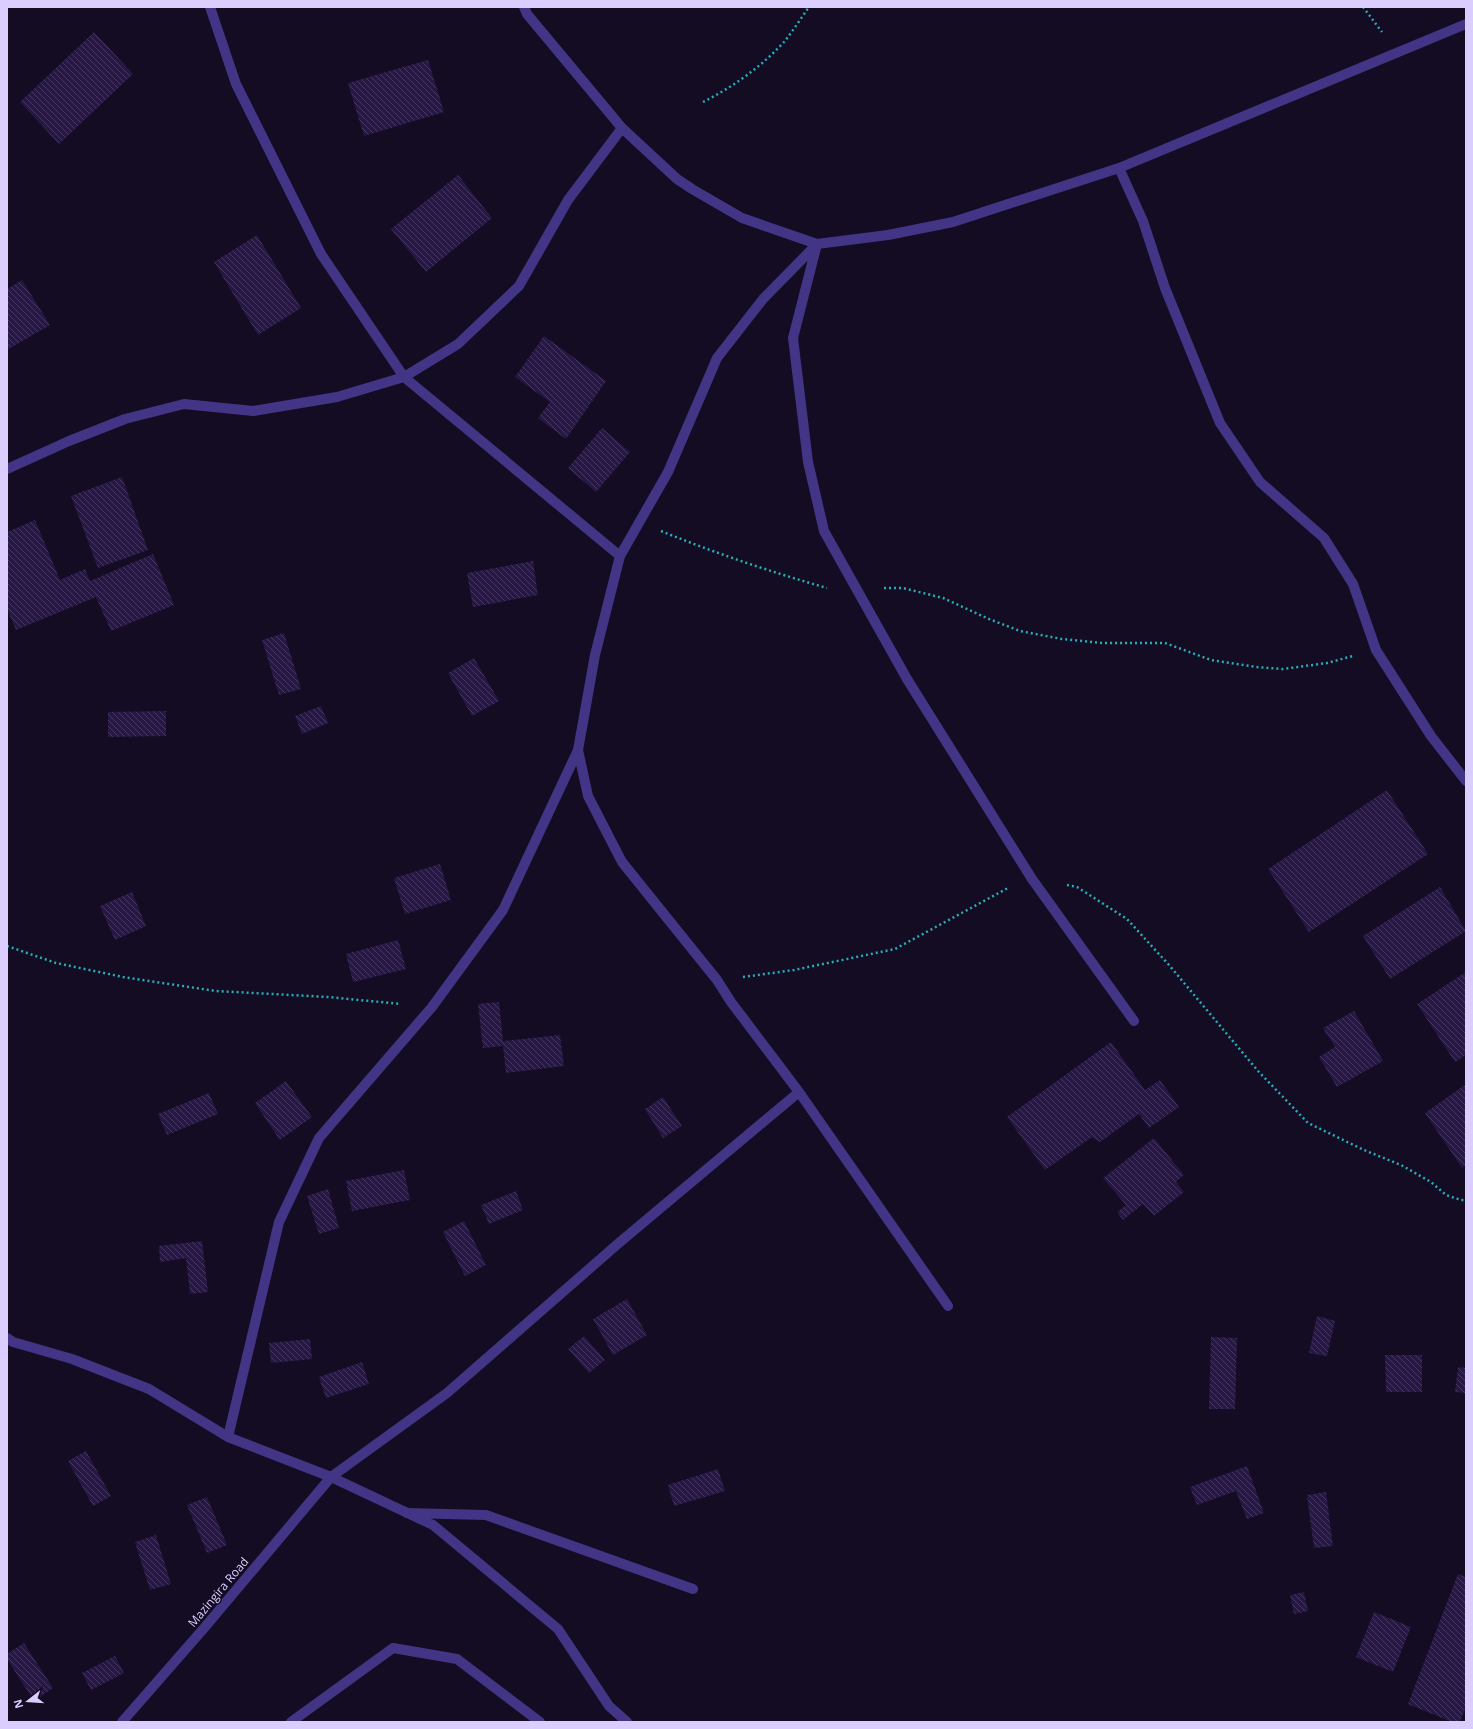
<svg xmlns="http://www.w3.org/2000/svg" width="1473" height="1729" font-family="'Open Sans',sans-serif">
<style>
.building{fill:url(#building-back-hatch)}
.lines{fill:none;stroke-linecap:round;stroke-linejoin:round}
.path{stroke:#27aeba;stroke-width:2.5;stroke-dasharray:2 3;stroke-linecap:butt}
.service{stroke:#433585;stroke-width:10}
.minor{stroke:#433585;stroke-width:10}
.labels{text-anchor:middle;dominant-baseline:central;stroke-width:3;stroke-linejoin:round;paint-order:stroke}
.street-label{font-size:12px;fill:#dbceff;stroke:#130c23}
</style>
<defs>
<pattern id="building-back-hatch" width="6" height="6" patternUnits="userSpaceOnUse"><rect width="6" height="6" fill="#271745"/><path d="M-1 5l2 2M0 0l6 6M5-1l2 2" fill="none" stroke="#463861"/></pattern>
</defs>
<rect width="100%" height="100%" fill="#130c23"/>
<path class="building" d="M94,32L133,74L59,144L20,102Z
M428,60L444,112L364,136L348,83Z
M458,175L492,218L426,272L391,229Z
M257,235L301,308L258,335L214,262Z
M22,280L50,325L7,350V289Z
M544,336L606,381L566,439L538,418L550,402L515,377Z
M602,428L630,452L596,492L568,468Z
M122,477L148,550L98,568L71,496Z
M35,520L60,580L85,569L90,581L153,554L174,605L111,631L96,597L16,630L7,609V532Z
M533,561L538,595L473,607L467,573Z
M284,633L301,689L279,695L262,640Z
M474,658L499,701L472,716L448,673Z
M321,706L328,723L302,734L295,716Z
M166,711V736L108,737V712Z
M1387,790L1428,854L1309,932L1268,869Z
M440,864L451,900L405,914L394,878Z
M1440,887L1466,931L1390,979L1363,936Z
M132,892L146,926L115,940L100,906Z
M398,940L406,969L353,982L346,954Z
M1466,972V1055L1455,1062L1417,1004Z
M499,1002L503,1041L560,1035L564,1066L506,1073L503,1046L483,1048L478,1004Z
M1354,1011L1383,1061L1337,1087L1319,1057L1335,1047L1323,1028Z
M1111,1042L1145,1090L1160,1080L1179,1107L1149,1128L1139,1114L1100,1142L1092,1137L1045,1170L1007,1117Z
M286,1081L312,1117L280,1140L255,1103Z
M1466,1084V1165L1462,1168L1425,1113Z
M209,1093L218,1114L167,1135L158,1114Z
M663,1097L682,1126L663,1138L645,1109Z
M1154,1138L1184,1175L1176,1182L1184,1192L1154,1216L1143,1204L1123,1220L1117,1212L1126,1205L1103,1178Z
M404,1170L410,1200L352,1211L346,1181Z
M328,1189L339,1228L319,1234L307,1196Z
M516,1191L523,1210L489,1224L481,1205Z
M464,1221L486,1265L465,1276L443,1232Z
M202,1241L208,1292L190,1294L186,1258L160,1262L159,1246Z
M627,1299L647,1335L613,1355L593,1319Z
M1317,1316L1335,1321L1327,1356L1309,1353Z
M584,1336L605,1360L589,1373L568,1349Z
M1211,1337L1237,1338L1235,1409H1209Z
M310,1339L312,1359L271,1363L269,1343Z
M1385,1355H1422V1392H1386Z
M362,1362L369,1384L326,1398L319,1377Z
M1458,1367L1466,1368V1393L1455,1392Z
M86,1451L111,1496L93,1506L68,1461Z
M1247,1466L1264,1513L1247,1519L1236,1491L1197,1505L1190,1487Z
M718,1469L725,1491L674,1506L668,1485Z
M1326,1492L1333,1546L1314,1548L1307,1495Z
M207,1497L227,1545L207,1553L187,1505Z
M156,1535L171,1584L150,1590L135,1542Z
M1458,1574L1466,1577V1706L1460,1722H1452L1408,1704Z
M1304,1592L1308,1611L1294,1614L1290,1595Z
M1374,1612L1411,1627L1393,1672L1356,1657Z
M24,1643L53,1688L34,1701L7,1659V1654Z
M115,1656L124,1673L91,1690L82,1673Z"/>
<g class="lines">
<path class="path" d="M1363,7L1382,32
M703,102C733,87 761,67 784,42C793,31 801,18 809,7
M661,531C715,553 771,572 827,588
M884,588H903L943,598L989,619L1020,631L1062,639L1103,643H1165L1211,660L1256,667L1283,669L1327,663L1353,656
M1067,885L1077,887L1127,919L1169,965L1258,1071L1308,1123L1364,1150L1401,1165L1431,1182L1446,1195L1461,1200H1466
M7,946L56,963L123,977L216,991L328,997L401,1004
M743,977L794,970L895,949L1008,888"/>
<path class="service" d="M407,1513L486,1515L693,1589
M291,1722L393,1648L457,1659L540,1722"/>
<path class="minor" d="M210,7L236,84L321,254L404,377L620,556
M524,7L527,14L622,128L677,179L692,189L742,218L817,244L888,235L953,222L1119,168L1466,24
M1119,168L1143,221L1165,288L1220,423L1260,482L1324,538L1353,584L1376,650L1431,736L1466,781
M817,244L763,299L717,358L668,472L620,556L595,655L578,750L588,796L622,862L717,980L731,1002L799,1092L948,1306
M817,244L793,338L808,462L824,531L907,679L1032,879L1134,1021
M7,469L69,441L125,419L184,404L253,411L337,397L404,377L458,344L519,286L568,200L622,128
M7,1338L13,1342L72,1359L149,1389L228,1437L331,1477L447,1393L620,1242L799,1092
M228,1437L279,1222L319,1138L432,1007L503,910L578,750
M122,1722L205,1627L331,1477L433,1525L558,1629L609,1706L627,1722"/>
</g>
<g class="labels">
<g class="street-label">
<text transform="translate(218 1592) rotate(-50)">Mazingira Road</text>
</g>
</g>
<rect width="1473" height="1729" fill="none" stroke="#dbceff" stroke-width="16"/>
<g transform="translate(28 1701) rotate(253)" stroke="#130c23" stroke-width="3" paint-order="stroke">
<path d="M0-3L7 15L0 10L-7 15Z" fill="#dbceff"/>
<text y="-6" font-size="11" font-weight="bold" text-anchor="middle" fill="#dbceff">N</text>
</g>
</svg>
